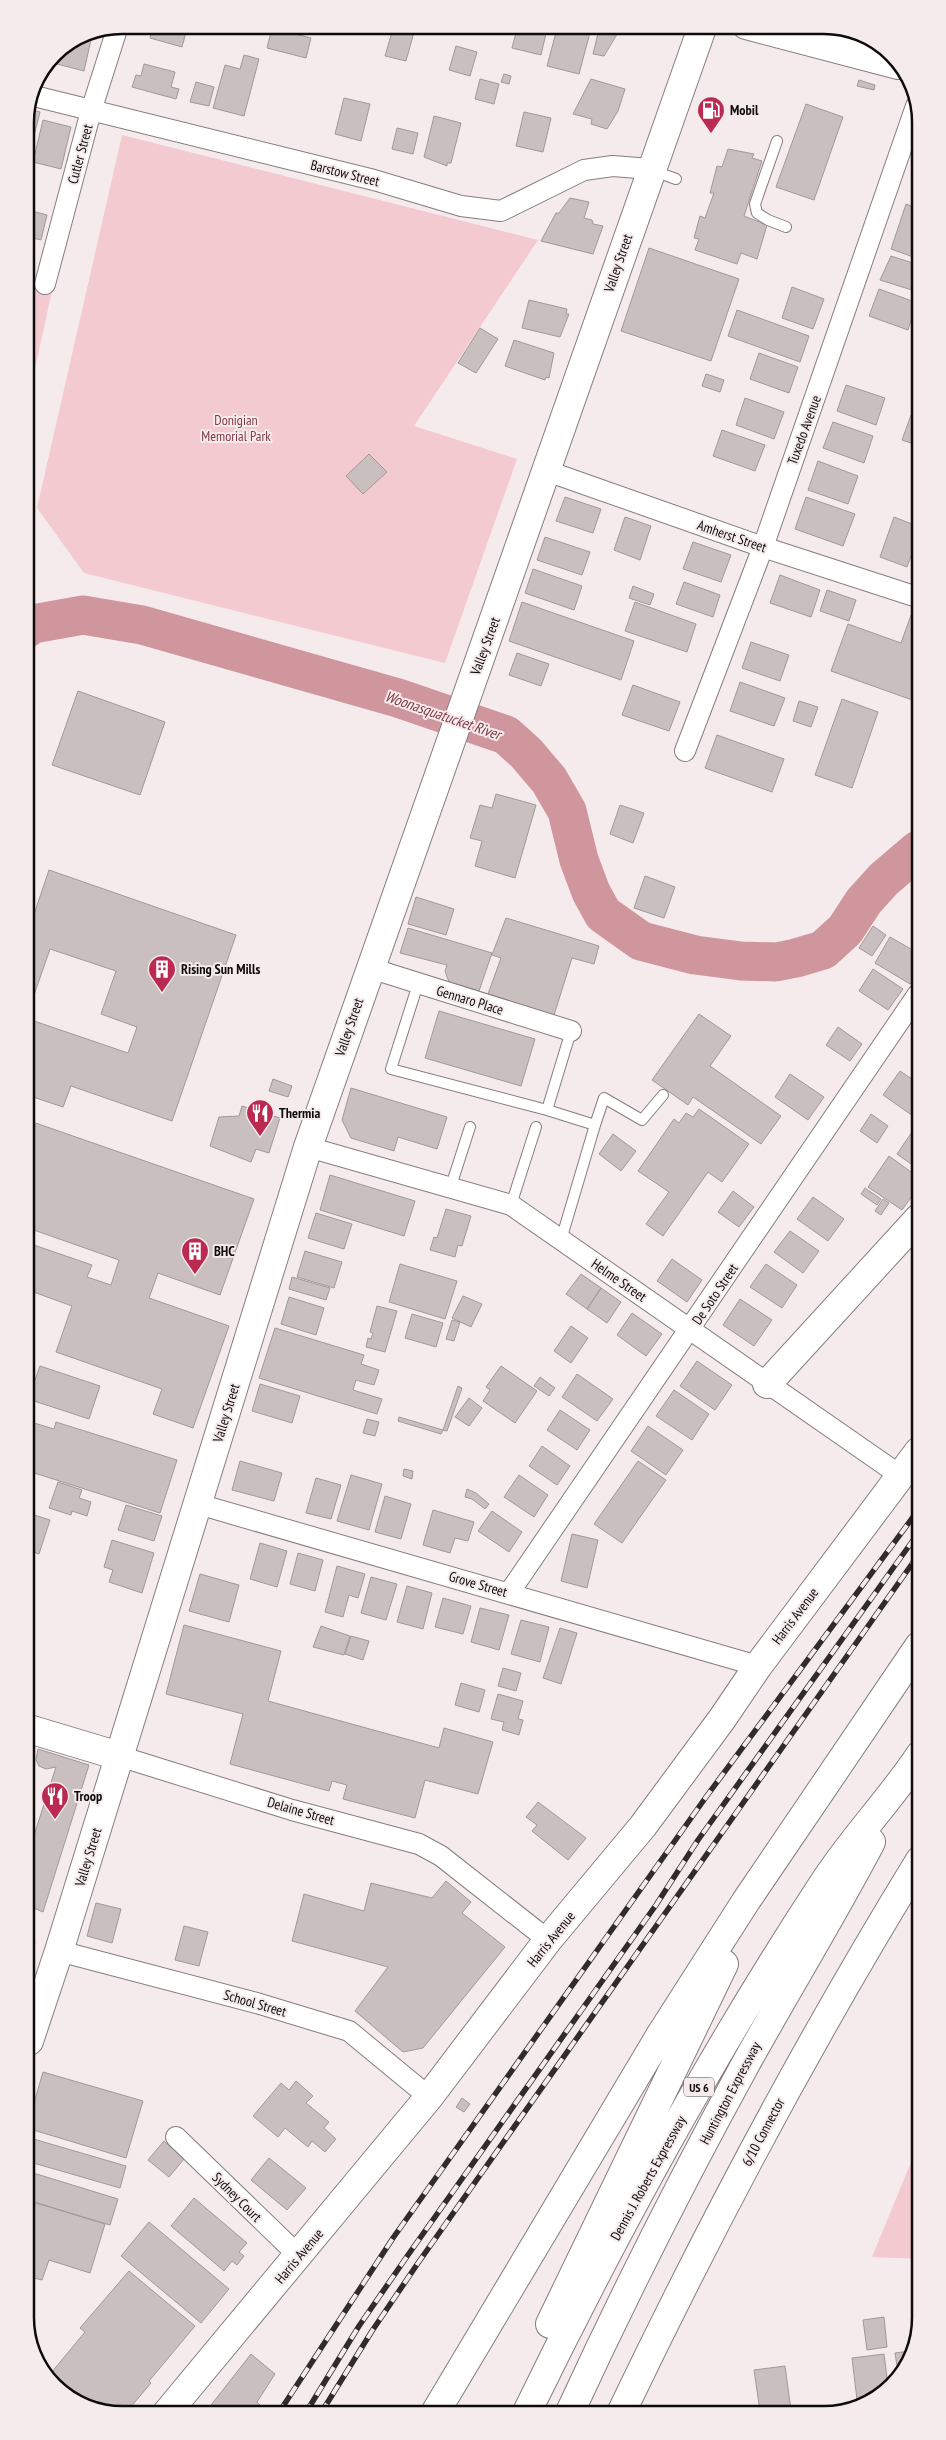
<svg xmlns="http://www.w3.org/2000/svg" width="946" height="2440" font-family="'PT Sans Narrow',sans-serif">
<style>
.green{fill:#f3cacf}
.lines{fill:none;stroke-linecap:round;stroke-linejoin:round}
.river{stroke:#d0969d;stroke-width:39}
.building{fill:#c9bfbf;stroke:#a29899}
.lane-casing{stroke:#877d7e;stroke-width:12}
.street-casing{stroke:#877d7e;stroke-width:22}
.secondary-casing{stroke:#877d7e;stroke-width:30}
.highway-casing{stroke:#877d7e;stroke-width:30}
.lane{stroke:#fff;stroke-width:10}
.street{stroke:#fff;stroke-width:20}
.secondary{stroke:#fff;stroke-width:28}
.highway{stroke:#fff;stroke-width:28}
.rail-casing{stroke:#302c2c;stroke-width:5.5}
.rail{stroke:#f5ebec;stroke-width:4;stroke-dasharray:11;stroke-linecap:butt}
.labels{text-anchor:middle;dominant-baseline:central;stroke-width:4;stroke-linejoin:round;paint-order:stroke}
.shield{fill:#f5ebec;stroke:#534e4e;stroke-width:1}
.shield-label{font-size:12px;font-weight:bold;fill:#0e0b0b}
.poi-label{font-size:14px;font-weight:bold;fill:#0e0b0b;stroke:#f5ebec;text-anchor:start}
.street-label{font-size:14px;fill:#0e0b0b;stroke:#f5ebec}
.park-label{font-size:14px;fill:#833a47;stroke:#f5ebec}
.water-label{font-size:15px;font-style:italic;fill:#823946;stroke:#f5ebec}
.rim{fill:none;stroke:#0e0b0b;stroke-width:2.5}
</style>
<rect width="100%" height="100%" fill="#f5ebec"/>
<path class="green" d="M122,135L538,240L414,426L517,459L445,663L84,573L37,508Z
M26,281L53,286L26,410Z
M921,2138V2259L872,2257Z"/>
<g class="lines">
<path class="river" d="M26,629L33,624L83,615L142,625L398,698L506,735L526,753L549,780L567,811L579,860L591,892L603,914L641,941L695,955L741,961L776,962L796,958L823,950L845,930L864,901L884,879L918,850"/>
</g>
<path class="building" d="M153,25H188L182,47L150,38Z
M394,25H416L406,61L385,56Z
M494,25H512V29L507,27L506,33L493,29Z
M518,25H548L541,55L512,48Z
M558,25H592L579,74L547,66Z
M600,25L622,26L604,56L593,54Z
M272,28L311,38L306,58L267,48Z
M84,33L92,35L84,71L57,64L61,48Z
M456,46L477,52L470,76L449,70Z
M244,55L259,59L244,116L213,108L225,65L240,69Z
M144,64L175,72L171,87L179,89L176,99L132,87L136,75L141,76Z
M504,74L511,76L509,84L501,82Z
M480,79L499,84L494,104L475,99Z
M591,79L625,89L618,111L607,129L591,124L592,119L573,114Z
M859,80L875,85L874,90L857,86Z
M196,82L214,87L209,106L190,102Z
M344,98L370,104L361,141L335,134Z
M806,104L843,117L814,200L776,187Z
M28,109L40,112L30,152L25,151V116Z
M524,112L551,118L543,152L516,146Z
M434,116L461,123L451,163H447V166L424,157Z
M43,120L71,127L61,169L33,162Z
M397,128L418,133L413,154L392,149Z
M728,149L754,154L752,158L762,161L744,216L767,225L757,259L741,253L737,264L695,250L699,239L694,238L700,216L705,218L714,193H710L717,166L722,167Z
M570,198L589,202L584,218L592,220L593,224L603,226L593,254L541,241L556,213H559Z
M906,204L916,208V258L891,249Z
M25,209L47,215L41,240L25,236Z
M649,248L739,279L711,361L621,331Z
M891,256L916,264L915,291L880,280Z
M792,287L824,299L813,329L782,318Z
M879,289L915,302L916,299V316L913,314L908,330L869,316Z
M529,300L567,309L566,314H569L560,337L522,328Z
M737,310L809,336L800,362L728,336Z
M480,328L498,339L476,373L458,363Z
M514,340L554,353L549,378L546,377L545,380L505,366Z
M759,353L798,367L789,393L750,379Z
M706,374L724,380L720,392L702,386Z
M846,385L885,398L876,425L837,411Z
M745,398L784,412L774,439L736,425Z
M911,415L917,417V445L902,440Z
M833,422L873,436L864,463L823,448Z
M722,430L765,445L755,471L713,456Z
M369,454L387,472L363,494L346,476Z
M818,461L858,476L848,504L808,490Z
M565,497L601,509L593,533L556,521Z
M806,497L855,514L843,546L795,529Z
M625,517L651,526L640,560L614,550Z
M894,517L917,526V540L907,567L880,557Z
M545,537L590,552L582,575L537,560Z
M693,542L731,555L721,582L683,569Z
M533,569L582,586L574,610L525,593Z
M780,575L820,590L811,617L770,603Z
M684,582L720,595L713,617L676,604Z
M633,586L654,594L650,605L629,598Z
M827,590L856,600L849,621L820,611Z
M522,602L634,641L621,680L509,641Z
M635,602L696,624L687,652L625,631Z
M911,615L917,617V694L915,701L831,671L848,624L901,643Z
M751,642L789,655L780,681L742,668Z
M517,653L549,664L541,686L509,675Z
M740,682L785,698L774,726L730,711Z
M633,685L680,702L669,731L622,715Z
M78,691L165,722L140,795L52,765Z
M842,699L878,712L852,788L815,775Z
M799,701L818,707L811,727L793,721Z
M717,735L784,759L772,792L705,768Z
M496,794L536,805L515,878L475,866L482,841L470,838L480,805L492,808Z
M620,805L644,813L633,843L610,834Z
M49,870L236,935L172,1121L71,1086L63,1107L27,1095V1042L34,1021L128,1053L137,1027L101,1014L116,971L50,949L27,1015V935Z
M645,876L675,887L664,918L634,908Z
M416,897L454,909L446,935L408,924Z
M506,918L599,946L594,964L572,958L554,1015L488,994L501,958L492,955Z
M873,926L886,935L872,956L859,948Z
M408,928L492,953L479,991L449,982L445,971L447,965L400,953Z
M890,937L918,953V972L910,984L875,963Z
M873,969L903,989L888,1010L859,991Z
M439,1011L535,1039L521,1086L425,1058Z
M699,1014L731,1036L710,1066L781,1116L761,1144L693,1097L688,1105L652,1080Z
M838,1027L862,1044L850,1061L826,1045Z
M900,1071L918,1083V1108L913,1116L883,1095Z
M790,1074L824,1097L808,1120L775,1097Z
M273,1079L292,1086L288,1097L269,1091Z
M351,1088L447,1117L437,1149L398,1137L394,1151L351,1138L342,1120Z
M242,1106L280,1118L269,1153L256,1149L251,1162L210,1146L219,1117L239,1116Z
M699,1109L749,1144L722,1182L708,1172L663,1236L646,1224L669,1192L638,1171L674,1119L679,1123L686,1113L693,1117Z
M871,1114L888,1126L877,1143L860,1131Z
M27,1120L254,1199L220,1295L158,1273L149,1298L229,1326L193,1428L153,1414L162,1389L56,1352L72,1306L28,1290V1243L92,1265L87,1277L111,1285L119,1260L28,1228Z
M912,1132L918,1136V1169L897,1154Z
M613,1134L636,1151L621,1171L599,1154Z
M889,1156L918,1177V1188L902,1210L868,1187Z
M330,1175L415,1201L404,1236L320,1210Z
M865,1188L881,1199L877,1205L861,1194Z
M733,1191L754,1207L739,1227L718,1212Z
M813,1197L844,1219L828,1241L797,1219Z
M883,1199L889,1203L881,1215L875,1211Z
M446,1209L471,1216L462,1246L458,1245L455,1257L430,1250L434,1237L437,1238Z
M316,1213L352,1224L344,1249L308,1238Z
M790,1231L819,1251L803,1273L774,1252Z
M305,1251L342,1262L334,1288L297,1277Z
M672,1259L702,1280L687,1302L657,1281Z
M400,1264L457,1281L445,1319L389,1302Z
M766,1264L797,1285L782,1308L750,1287Z
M581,1274L601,1288L587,1309L566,1294Z
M292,1277L330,1288L326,1300L289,1289Z
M601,1288L621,1302L607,1323L587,1309Z
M463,1296L482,1304L471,1327L452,1318Z
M289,1297L324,1308L316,1335L281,1324Z
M740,1299L772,1320L754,1346L723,1325Z
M377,1306L397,1311L385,1352L366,1347L368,1338L371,1339L373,1333L370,1332Z
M632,1313L662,1334L646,1356L617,1335Z
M412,1314L443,1323L436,1347L405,1338Z
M452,1320L460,1322L454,1341L446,1339Z
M571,1326L588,1338L571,1363L554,1351Z
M275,1328L364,1355L361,1364L379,1370L374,1385L356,1380L353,1390L382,1399L377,1414L259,1378Z
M697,1361L732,1385L715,1410L680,1386Z
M40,1366L100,1386L89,1419L28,1399Z
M501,1366L537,1391L515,1423L483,1401L490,1390L486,1387Z
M577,1374L613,1399L597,1421L562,1397Z
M540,1377L555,1388L549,1396L534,1386Z
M260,1384L300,1396L292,1423L252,1411Z
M458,1386L462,1388L447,1431L443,1430Z
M674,1390L709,1414L692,1440L656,1416Z
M469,1398L482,1408L469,1426L455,1417Z
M560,1410L590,1430L577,1450L547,1430Z
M399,1417L443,1430L441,1434L398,1421Z
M367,1419L379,1422L375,1436L363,1433Z
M56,1422L177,1460L160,1513L28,1471V1443L34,1423L54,1429Z
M648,1426L683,1450L666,1475L631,1451Z
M542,1446L570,1466L557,1485L529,1466Z
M240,1461L282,1473L274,1501L232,1490Z
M638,1461L666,1480L622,1543L594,1524Z
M404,1469L413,1471L412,1479L403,1476Z
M351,1475L382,1484L369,1530L337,1521Z
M519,1475L548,1495L534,1517L504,1497Z
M316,1478L341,1485L331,1519L306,1513Z
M58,1482L82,1490L79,1498L91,1502L87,1516L72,1511L71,1515L49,1508Z
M467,1489L476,1493L489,1504L485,1509L472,1499L465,1497Z
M385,1496L411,1504L401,1539L375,1532Z
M126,1505L162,1516L154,1541L118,1530Z
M433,1510L474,1522L468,1541L455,1538L450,1553L423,1545Z
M492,1511L522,1532L509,1552L478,1531Z
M28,1513L50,1520L39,1554L28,1550Z
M572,1534L598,1540L587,1588L561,1581Z
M112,1540L154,1553L142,1593L109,1582L113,1570L104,1567Z
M260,1543L287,1551L277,1587L250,1579Z
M298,1553L323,1560L315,1591L290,1584Z
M337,1566L365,1574L358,1598L349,1595L343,1617L325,1612Z
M200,1574L239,1585L229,1622L189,1611Z
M371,1577L397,1584L386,1620L361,1613Z
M407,1586L432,1593L423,1629L397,1622Z
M443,1598L471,1606L463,1634L435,1627Z
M480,1608L509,1615L499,1650L471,1642Z
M521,1620L549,1627L540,1662L511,1654Z
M184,1625L281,1651L268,1701L439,1748L444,1728L493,1742L478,1794L425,1780L415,1818L343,1799L347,1785L332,1781L329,1791L230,1764L243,1714L166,1694Z
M321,1626L350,1636L344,1655L313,1647Z
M560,1628L577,1633L561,1684L543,1678Z
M351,1636L369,1641L363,1660L345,1654Z
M503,1668L521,1673L516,1691L498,1686Z
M461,1683L485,1690L479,1712L455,1705Z
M498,1694L523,1701L518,1719L523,1720L519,1735L502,1730L504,1722L491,1719Z
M38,1749L89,1765L43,1912L29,1906L34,1886L29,1883V1851L56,1767L46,1769L39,1766L36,1760Z
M538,1802L586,1838L568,1860L532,1831L537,1825L526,1817Z
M446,1881L471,1902L462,1913L505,1947L423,2048L403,2052L355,2011L388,1967L292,1941L304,1894L364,1911L371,1883L432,1898Z
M96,1903L121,1909L112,1943L87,1936Z
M184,1926L208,1932L199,1966L175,1960Z
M29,1940L35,1942L29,1962Z
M43,2072L143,2101L126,2158L30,2129V2117Z
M296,2081L313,2096L306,2103L329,2122L324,2128L336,2139L325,2152L312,2141L308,2147L285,2128L278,2137L253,2116L281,2083L289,2090Z
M462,2098L470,2104L464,2112L456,2107Z
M30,2138L126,2166L120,2188L30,2162Z
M164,2141L184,2159L169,2177L148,2160Z
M269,2158L306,2188L287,2210L251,2180Z
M30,2172L118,2199L110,2225L30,2201Z
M194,2198L247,2243L239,2252L244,2256L237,2265L232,2261L224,2271L171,2226Z
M30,2201L105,2224L90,2273L49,2260L42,2280L30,2277Z
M149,2222L229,2289L201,2323L121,2256Z
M129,2271L195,2326L149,2381L151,2383L124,2415H115L63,2395L55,2385L60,2380L51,2373L85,2332L80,2328Z
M884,2317L887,2347L867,2350L863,2320Z
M910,2351L901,2377L899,2379L895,2353Z
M251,2354L275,2374L257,2402L261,2406L257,2414H204Z
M884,2354L888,2386L858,2408L852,2358Z
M785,2366L791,2410L760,2411L754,2370Z"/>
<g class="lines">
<g class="lane-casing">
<path id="lane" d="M777,141L755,204L757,213L768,220L786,227
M654,171L676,179
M418,984L391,1069L547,1110
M595,1125L604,1098L642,1120L663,1095
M450,1189L470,1127
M511,1205L536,1127
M561,1240L595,1125L547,1110L571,1031"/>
</g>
<g class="street-casing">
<path id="street" d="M34,96L374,180L461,206L501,211L584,170L613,166L650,169
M45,284L91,111L118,26
M547,471L763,547L917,597
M685,751L763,547L916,106
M370,968L571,1031
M308,1147L511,1205L901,1476
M198,1504L758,1666
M509,1593L918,994
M119,1756L292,1810L419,1844L441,1856L548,1940
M59,1951L260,2004L349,2031L429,2097
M176,2137L299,2256"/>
</g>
<g class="secondary-casing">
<path id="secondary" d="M746,25L898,65
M767,1384L919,1218
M29,1729L119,1756
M29,2041L59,1951L308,1147L703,25
M166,2414L429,2097L548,1940L643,1826L722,1719L758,1666L919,1451"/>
</g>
<g class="highway-casing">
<path id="highway" d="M550,2324L724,1964
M622,2411C712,2223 810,2039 920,1860
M527,2412C615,2231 712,2053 823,1884C852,1839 890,1800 920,1755
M570,2412C624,2295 682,2180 744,2067C786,1991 831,1918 871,1842
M435,2413L661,2034L746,1901L919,1646"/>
</g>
<use href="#lane" class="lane"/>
<use href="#street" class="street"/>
<use href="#secondary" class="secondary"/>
<use href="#highway" class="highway"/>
<g class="rail-casing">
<path id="rail" d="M321,2413L372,2331L418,2263L919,1554
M278,2414L393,2238L706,1797L919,1509
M305,2414L359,2326L408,2255L656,1905L698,1840L919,1532"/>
</g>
<use href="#rail" class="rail"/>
</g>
<defs>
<g id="fuel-pin" transform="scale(1.4375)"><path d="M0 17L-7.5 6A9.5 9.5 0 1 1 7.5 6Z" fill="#bb2a51" stroke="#f5ebec"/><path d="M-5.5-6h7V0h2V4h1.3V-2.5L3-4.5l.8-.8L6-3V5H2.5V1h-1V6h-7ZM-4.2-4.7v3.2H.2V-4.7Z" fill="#fff"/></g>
<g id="building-pin" transform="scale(1.4375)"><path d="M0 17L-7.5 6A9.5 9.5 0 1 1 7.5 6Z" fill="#bb2a51" stroke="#f5ebec"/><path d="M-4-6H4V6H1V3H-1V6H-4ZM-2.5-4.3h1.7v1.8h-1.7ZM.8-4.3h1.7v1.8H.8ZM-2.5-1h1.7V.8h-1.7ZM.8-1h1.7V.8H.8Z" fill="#fff"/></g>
<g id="restaurant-pin" transform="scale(1.4375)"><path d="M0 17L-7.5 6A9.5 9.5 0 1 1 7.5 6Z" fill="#bb2a51" stroke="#f5ebec"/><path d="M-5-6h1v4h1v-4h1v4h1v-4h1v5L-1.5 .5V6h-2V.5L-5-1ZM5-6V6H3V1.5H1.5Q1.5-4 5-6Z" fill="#fff"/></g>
</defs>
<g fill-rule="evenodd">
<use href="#fuel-pin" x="711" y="110"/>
<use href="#building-pin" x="162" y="969"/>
<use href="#restaurant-pin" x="260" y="1113"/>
<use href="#building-pin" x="195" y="1251"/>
<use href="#restaurant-pin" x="55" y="1796"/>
</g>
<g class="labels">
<rect class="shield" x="684" y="2077.5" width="30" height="19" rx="4"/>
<g class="shield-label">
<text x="699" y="2087">US 6</text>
</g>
<g class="poi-label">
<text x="730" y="110">Mobil</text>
<text x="181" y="969">Rising Sun Mills</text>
<text x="279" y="1113">Thermia</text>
<text x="214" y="1251">BHC</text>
<text x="74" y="1796">Troop</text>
</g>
<g class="street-label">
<text transform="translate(80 154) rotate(-75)">Cutler Street</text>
<text transform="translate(345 173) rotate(14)">Barstow Street</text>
<text transform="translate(618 263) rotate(-71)">Valley Street</text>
<text transform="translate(804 430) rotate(-70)">Tuxedo Avenue</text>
<text transform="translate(732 536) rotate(19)">Amherst Street</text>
<text transform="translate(485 646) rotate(-70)">Valley Street</text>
<text transform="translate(470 1000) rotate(17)">Gennaro Place</text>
<text transform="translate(349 1027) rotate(-71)">Valley Street</text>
<text transform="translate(619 1280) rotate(35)">Helme Street</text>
<text transform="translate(715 1294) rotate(-56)">De Soto Street</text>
<text transform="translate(226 1413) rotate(-73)">Valley Street</text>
<text transform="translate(478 1584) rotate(16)">Grove Street</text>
<text transform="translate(795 1616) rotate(-53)">Harris Avenue</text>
<text transform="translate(301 1811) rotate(16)">Delaine Street</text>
<text transform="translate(88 1857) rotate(-73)">Valley Street</text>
<text transform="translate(551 1939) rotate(-51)">Harris Avenue</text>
<text transform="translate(255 2003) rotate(16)">School Street</text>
<text transform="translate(730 2093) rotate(-62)">Huntington Expressway</text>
<text transform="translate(763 2132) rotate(-62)">6/10 Connector</text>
<text transform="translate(648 2178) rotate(-61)">Dennis J. Roberts Expressway</text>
<text transform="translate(237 2197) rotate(45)">Sydney Court</text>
<text transform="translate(299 2256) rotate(-50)">Harris Avenue</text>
</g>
<g class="park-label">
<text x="236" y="420">Donigian<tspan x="236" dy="16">Memorial Park</tspan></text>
</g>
<g class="water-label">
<text transform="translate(443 715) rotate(19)">Woonasquatucket River</text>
</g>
</g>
<path d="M0 0H946V2440H0ZM122 34H824A88 88 0 0 1 912 122V2318A88 88 0 0 1 824 2406H122A88 88 0 0 1 34 2318V122A88 88 0 0 1 122 34Z" fill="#f5ebec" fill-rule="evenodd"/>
<path class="rim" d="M122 34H824A88 88 0 0 1 912 122V2318A88 88 0 0 1 824 2406H122A88 88 0 0 1 34 2318V122A88 88 0 0 1 122 34Z"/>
</svg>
